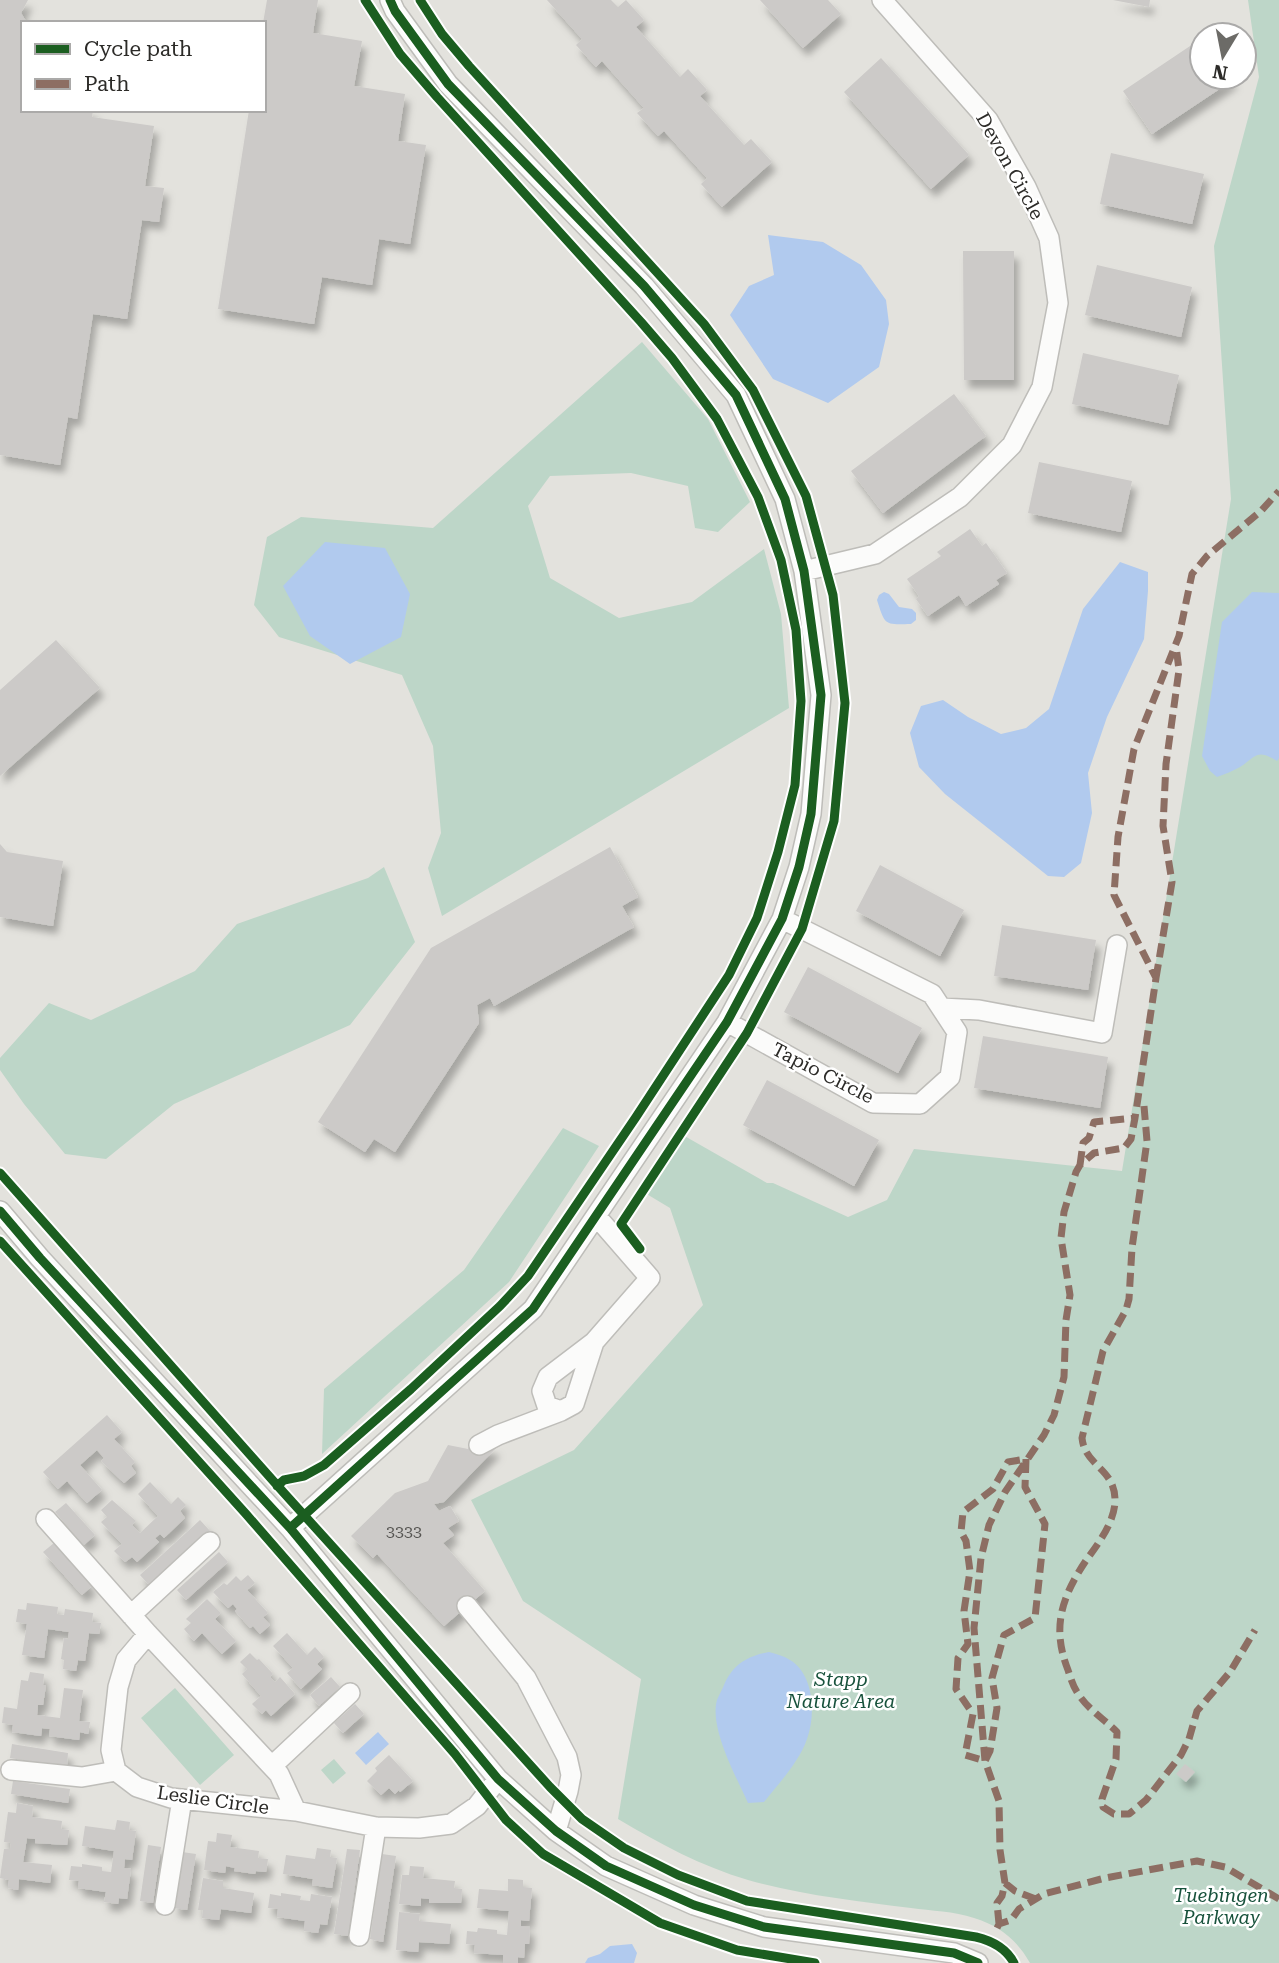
<svg xmlns="http://www.w3.org/2000/svg" width="1279" height="1963" font-family="'Roboto Serif',serif">
<style>
.green{fill:#bdd6c8}
.water{fill:#b1caee}
.building{fill:#cccac8;filter:url(#shadow)}
.lines{fill:none;stroke-linecap:round;stroke-linejoin:round}
.minor-casing{stroke:#bebdb9;stroke-width:22}
.minor{stroke:#fbfbfa;stroke-width:19}
.quiet{stroke:#8d6e63;stroke-width:7;stroke-dasharray:14 7;stroke-linecap:butt}
.cycleway-casing{stroke:#fff;stroke-width:13}
.cycleway{stroke:#1b5e20;stroke-width:9}
.labels{text-anchor:middle;dominant-baseline:central;stroke-width:5;stroke-linejoin:round;paint-order:stroke}
.number-label{font-size:16px;fill:#545350}
.street-label{font-size:19px;fill:#2c2b28;stroke:#fff}
.park-label{font-size:19px;font-style:italic;fill:#18523c;stroke:#fff}
</style>
<defs>
<filter id="shadow"><feDropShadow dx="4.5" dy="8" stdDeviation="3.5" flood-color="#0004"/></filter>
</defs>
<rect width="100%" height="100%" fill="#e3e2dd"/>
<path class="green" d="M1248,0H1279V1963H1030C1017,1940 1000,1926 974,1918C954,1911 931,1911 911,1908C856,1901 801,1895 748,1880C701,1866 660,1844 618,1819L641,1679L523,1601L471,1500L574,1450L703,1305L670,1208L645,1193L681,1134L767,1183H773L848,1217L887,1200L914,1149L1122,1171L1231,499L1214,246L1259,77Z
M642,342L708,419L750,502L718,532L695,528L688,486L631,473L550,476L528,506L550,578L619,618L692,602L764,549L781,614L789,708L442,916L428,868L441,833L433,746L402,675L279,637L254,605L267,537L301,517L433,528Z
M384,867L415,942L350,1025L174,1104L106,1159L65,1154L24,1104L0,1070V1058L49,1003L91,1020L195,971L237,924L368,878Z
M563,1128L599,1146L509,1282L322,1454L324,1389L464,1270Z
M175,1688L234,1755L200,1785L141,1718Z
M334,1759L346,1773L333,1784L321,1770Z"/>
<path class="water" d="M768,235L823,242L861,265L886,300L889,324L879,367L828,403L773,379L730,315L749,286L774,275Z
M325,542L385,548L410,594L401,637L350,664L310,636L283,586Z
M1120,562L1148,572V591L1144,639L1107,717L1088,773L1092,813L1081,863L1064,877L1048,876L945,794L919,767L910,733L921,706L943,700L968,717L1001,734L1026,728L1049,709L1083,609Z
M884,592L889,594L899,607L912,609L916,613V620L911,624C884,625 885,625 877,600L879,595Z
M1252,592L1279,593V758L1277,761C1256,748 1256,757 1240,767C1233,771 1225,774 1217,777L1210,771L1202,756L1222,622Z
M769,1652C776,1654 784,1656 790,1660C814,1674 816,1715 807,1739C799,1762 779,1783 764,1802L748,1803C737,1778 709,1728 717,1700C719,1695 722,1690 724,1685C733,1664 748,1656 769,1652Z
M378,1732L389,1744L366,1765L355,1753Z
M632,1944L637,1953L634,1963H585L588,1958L600,1954L610,1946Z"/>
<path class="building" d="M0,0H28L21,13L27,23H23V110H93L92,117L154,126L145,186L164,188L159,222L142,220L127,319L93,314L77,419L68,417L60,465L0,455Z
M267,0H318L313,33L362,41L354,86L405,94L398,141L426,145L410,244L379,239L372,285L322,277L314,324L218,309L249,110H264L263,23Z
M547,0H611L618,7L626,0L644,20L636,27L680,77L688,69L707,90L700,96L744,145L751,139L772,162L722,207L701,184L707,178L664,131L658,136L637,113L644,108L602,61L596,67L576,45L582,39Z
M760,0H828L841,14L803,48Z
M1113,0H1150L1149,7Z
M1202,38V77H1231L1233,80L1152,134L1123,91Z
M881,58L969,155L931,189L844,92Z
M1111,153L1204,174L1192,224L1100,204Z
M963,251H1014V380H964Z
M1097,265L1192,287L1181,337L1085,315Z
M1083,353L1179,375L1168,425L1072,404Z
M954,394L986,436L883,513L851,471Z
M1039,462L1132,481L1121,532L1028,513Z
M970,529L982,546L986,543L1007,573L996,580L999,584L966,606L959,595L928,616L916,599L919,596L907,579L941,556L937,552Z
M56,640L100,688L0,776V690Z
M0,844L7,852L63,861L53,926L0,917Z
M610,847L638,897L622,906L634,927L494,1006L490,998L477,1005L479,1023L395,1152L374,1139L365,1152L318,1122L431,948Z
M880,865L964,910L940,956L856,911Z
M1002,925L1096,940L1088,990L994,976Z
M808,967L922,1028L898,1073L784,1012Z
M983,1036L1108,1057L1100,1108L974,1088Z
M767,1080L879,1140L854,1186L743,1125Z
M107,1415L122,1432L114,1439L135,1462L131,1466L136,1473L124,1483L101,1461L104,1458L97,1450L80,1465L102,1490L87,1503L67,1481L58,1489L43,1472Z
M472,1443L496,1448L444,1502L434,1504L439,1511L450,1506L459,1521L448,1528L454,1535L443,1543L485,1591L444,1626L377,1554L373,1558L351,1536L395,1493L428,1481L448,1445L468,1449Z
M150,1482L171,1504L178,1497L186,1505L180,1511L185,1518L164,1538L160,1534L155,1538L159,1542L137,1562L132,1557L125,1562L114,1551L122,1544L101,1522L107,1517L101,1510L112,1500L136,1521L132,1525L140,1533L158,1516L138,1494Z
M66,1503L95,1535L84,1545L55,1512Z
M200,1520L210,1531L149,1585L140,1575Z
M54,1543L92,1586L82,1595L43,1552Z
M219,1552L228,1562L186,1600L177,1590Z
M248,1575L255,1583L247,1590L268,1613L263,1617L270,1625L260,1634L253,1626L250,1628L235,1611L237,1609L233,1604L228,1608L213,1592L224,1583L227,1585L236,1576L241,1581Z
M207,1599L221,1613L215,1619L236,1641L222,1654L202,1633L194,1641L184,1629L191,1623L186,1619Z
M27,1603L58,1607L57,1614L64,1615L65,1609L93,1613L92,1622L101,1623L99,1634L89,1633L85,1661L78,1660L76,1671L63,1669L64,1660L61,1659L64,1638L68,1639L69,1632L48,1629L44,1658L22,1655L27,1624L16,1622L18,1609L26,1610Z
M287,1633L307,1655L315,1647L324,1657L317,1664L322,1669L301,1689L287,1673L293,1668L273,1646Z
M250,1653L257,1660L259,1659L273,1674L270,1677L275,1682L280,1677L295,1694L271,1716L266,1710L262,1714L252,1704L261,1696L242,1674L247,1669L240,1662Z
M30,1672L44,1674L43,1685H46L43,1705H38L37,1715L60,1718L64,1688L83,1690L79,1721L90,1722L88,1734L80,1732L79,1740L49,1736L50,1729L42,1728L41,1736L12,1732L13,1725L2,1723L4,1707L17,1709L21,1680L28,1681Z
M331,1677L340,1687L319,1706L310,1695Z
M355,1704L364,1714L343,1733L334,1723Z
M12,1744L68,1753L67,1766L10,1758Z
M389,1755L413,1781L400,1792L399,1790L395,1794L389,1788L381,1795L367,1781L377,1771L375,1768Z
M1185,1764L1195,1772L1186,1782L1176,1774Z
M13,1781L70,1789L68,1803L11,1794Z
M17,1803L33,1806L32,1817L62,1821L61,1829L69,1830L67,1845L35,1843V1839L27,1838L23,1862L52,1865L50,1883L19,1879L18,1890L8,1888L9,1880L0,1878L4,1849H10L11,1843L4,1842L8,1812L16,1813Z
M117,1820L130,1822L129,1830L136,1831L132,1860L125,1859L124,1868L131,1869L127,1899L119,1898L118,1904L104,1902L106,1892L78,1888L79,1881L69,1880L71,1866L82,1867V1864L102,1867V1871L111,1872L114,1851L82,1846L85,1826L115,1830Z
M217,1833L232,1835L230,1847L259,1851L258,1858L268,1859L266,1872L256,1871L255,1874L234,1871L235,1868L226,1866L225,1873L204,1870L208,1841L216,1842Z
M148,1845L161,1847L153,1903L140,1901Z
M317,1848L331,1850L330,1857L337,1858L332,1888L312,1885L313,1879L283,1874L286,1855L315,1859Z
M347,1849L360,1850L348,1936L334,1934Z
M182,1852L196,1854L187,1910L174,1908Z
M382,1854L396,1856L383,1942L370,1939Z
M410,1866L424,1867L423,1878L455,1881L454,1888L462,1889L461,1903H429V1899L421,1898V1906L399,1904L402,1875H409Z
M203,1878L223,1881V1888L254,1893L251,1913L221,1909L219,1920L202,1918L203,1910H198Z
M508,1879L523,1880V1887L532,1888L529,1921L521,1920V1926L530,1927L529,1944H525L524,1958L518,1957V1963H503V1955L474,1953L475,1945L466,1944L467,1931L477,1932L478,1928L497,1930V1934L507,1935L509,1911L477,1908L479,1889L508,1891Z
M281,1893L301,1896L300,1900L310,1901L311,1894L332,1897L327,1925L320,1924L318,1933L304,1931L305,1921L277,1917L278,1909L268,1908L270,1894L281,1896Z
M399,1912L420,1914L419,1921L451,1924L449,1944L419,1942L418,1952L396,1950Z"/>
<g class="lines">
<g class="minor-casing">
<path id="minor" d="M804,571L875,554L960,497L1012,445L1042,387L1058,303L1049,238L1026,187L988,120L882,0
M942,1008L979,1010L1102,1033L1117,945
M727,1022L873,1103L920,1104L950,1077L957,1032L932,994L782,919
M0,1211L40,1258L290,1528L498,1779L556,1831L606,1866L694,1905L764,1927L954,1953L978,1963
M594,1342L574,1404L561,1411L547,1406L542,1391L548,1377L594,1342L650,1278L597,1217
M479,1445L498,1435L561,1411
M46,1519L148,1634L279,1774L296,1811
M290,1528L533,1309L727,1022L782,919L799,867L811,814L821,695L804,571L785,499L736,395L644,286L448,84L395,11L390,0
M467,1606L526,1678L567,1757L571,1775L568,1791L556,1831
M131,1615L210,1542
M148,1634L126,1660L118,1687L111,1750L116,1771L137,1787L171,1798L296,1811L376,1827L419,1828L451,1824L477,1806L498,1779
M272,1766L350,1693
M11,1770L82,1777L116,1771
M165,1905L182,1799
M359,1936L376,1827"/>
</g>
<use href="#minor" class="minor"/>
<path class="quiet" d="M1156,978L1172,882L1163,826L1166,764L1179,670L1176,646
M1144,1106L1147,1141L1132,1248L1129,1299L1126,1310L1103,1351L1082,1438C1085,1467 1116,1468 1115,1502C1114,1522 1099,1543 1087,1559C1062,1596 1051,1627 1068,1670C1071,1679 1073,1687 1079,1695C1088,1709 1105,1720 1117,1732L1116,1759L1102,1799L1103,1807L1114,1814H1129L1146,1800L1181,1755L1189,1739L1197,1711L1230,1672L1255,1630
M1080,1165L1083,1143L1089,1138L1094,1122L1135,1118
M1026,1459L1025,1487L1045,1524L1035,1618L1004,1635L992,1678L997,1708L990,1751L985,1761L965,1755L973,1714L956,1689L958,1658L968,1644L964,1611L970,1571L966,1541L961,1532L963,1512L993,1489L1008,1462Z
M1005,1883L1015,1891L1036,1899
M999,1924L997,1903L1002,1896L1005,1883L1000,1850L999,1801L985,1761L974,1628L981,1558L989,1525L1005,1492L1044,1435L1054,1415L1064,1377L1066,1320L1070,1295L1061,1238L1064,1212L1076,1172L1080,1165L1094,1153L1124,1148L1131,1139L1135,1118L1156,978L1114,895L1118,837L1134,749L1179,636L1192,574L1207,556L1261,511L1279,491
M997,1928L999,1924L1011,1920L1019,1909L1044,1894L1105,1878L1197,1861L1225,1867L1279,1899"/>
<g class="cycleway-casing">
<path id="cycleway" d="M420,0L442,34L469,66L704,324L753,390L806,496L833,595L845,703L834,821L802,929L747,1033L621,1224L640,1249
M0,1173L284,1493L550,1787L582,1819L624,1848L678,1875L747,1901L976,1937C993,1941 1006,1948 1014,1963
M0,1211L40,1258L290,1528L498,1779L556,1831L606,1866L694,1905L764,1927L954,1953L978,1963
M0,1241L246,1514L455,1754L506,1820L543,1854L660,1923L737,1950L815,1963
M277,1486L284,1480L304,1476L324,1465L411,1389L500,1306L528,1276L636,1117L729,975L757,918L778,852L795,785L801,701L796,630L781,560L758,497L717,419L672,358L641,322L437,97L400,54L365,0
M290,1528L533,1309L727,1022L782,919L799,867L811,814L821,695L804,571L785,499L736,395L644,286L448,84L395,11L390,0"/>
</g>
<use href="#cycleway" class="cycleway"/>
</g>
<g class="labels">
<g class="number-label">
<text x="404" y="1531">3333</text>
</g>
<g class="street-label">
<text transform="translate(1010 166) rotate(61)">Devon Circle</text>
<text transform="translate(823 1073) rotate(27)">Tapio Circle</text>
<text transform="translate(213 1800) rotate(8)">Leslie Circle</text>
</g>
<g class="park-label">
<text x="841" y="1679">Stapp<tspan x="841" dy="22">Nature Area</tspan></text>
<text x="1221" y="1895">Tuebingen<tspan x="1221" dy="22">Parkway</tspan></text>
</g>
</g>
<rect x="21" y="21" width="245" height="91" fill="#ffffff" stroke="#abaaa9" stroke-width="2"/>
<rect x="35" y="44" width="35" height="10" fill="#1b5e20" stroke="#abaaa9" stroke-width="2"/>
<text x="84" y="56" font-size="21" fill="#2c2b28">Cycle path</text>
<rect x="35" y="79" width="35" height="10" fill="#8d6e63" stroke="#abaaa9" stroke-width="2"/>
<text x="84" y="91" font-size="21" fill="#2c2b28">Path</text>
<g transform="translate(1223 56) rotate(190)"><circle r="33" fill="#ffffff" stroke="#abaaa9" stroke-width="2"/>
<path d="M0-5L12 26L0 18L-12 26Z" fill="#6c6b67"/>
<text y="-10" font-size="19" font-weight="bold" text-anchor="middle" fill="#2c2b28">N</text>
</g>
</svg>
